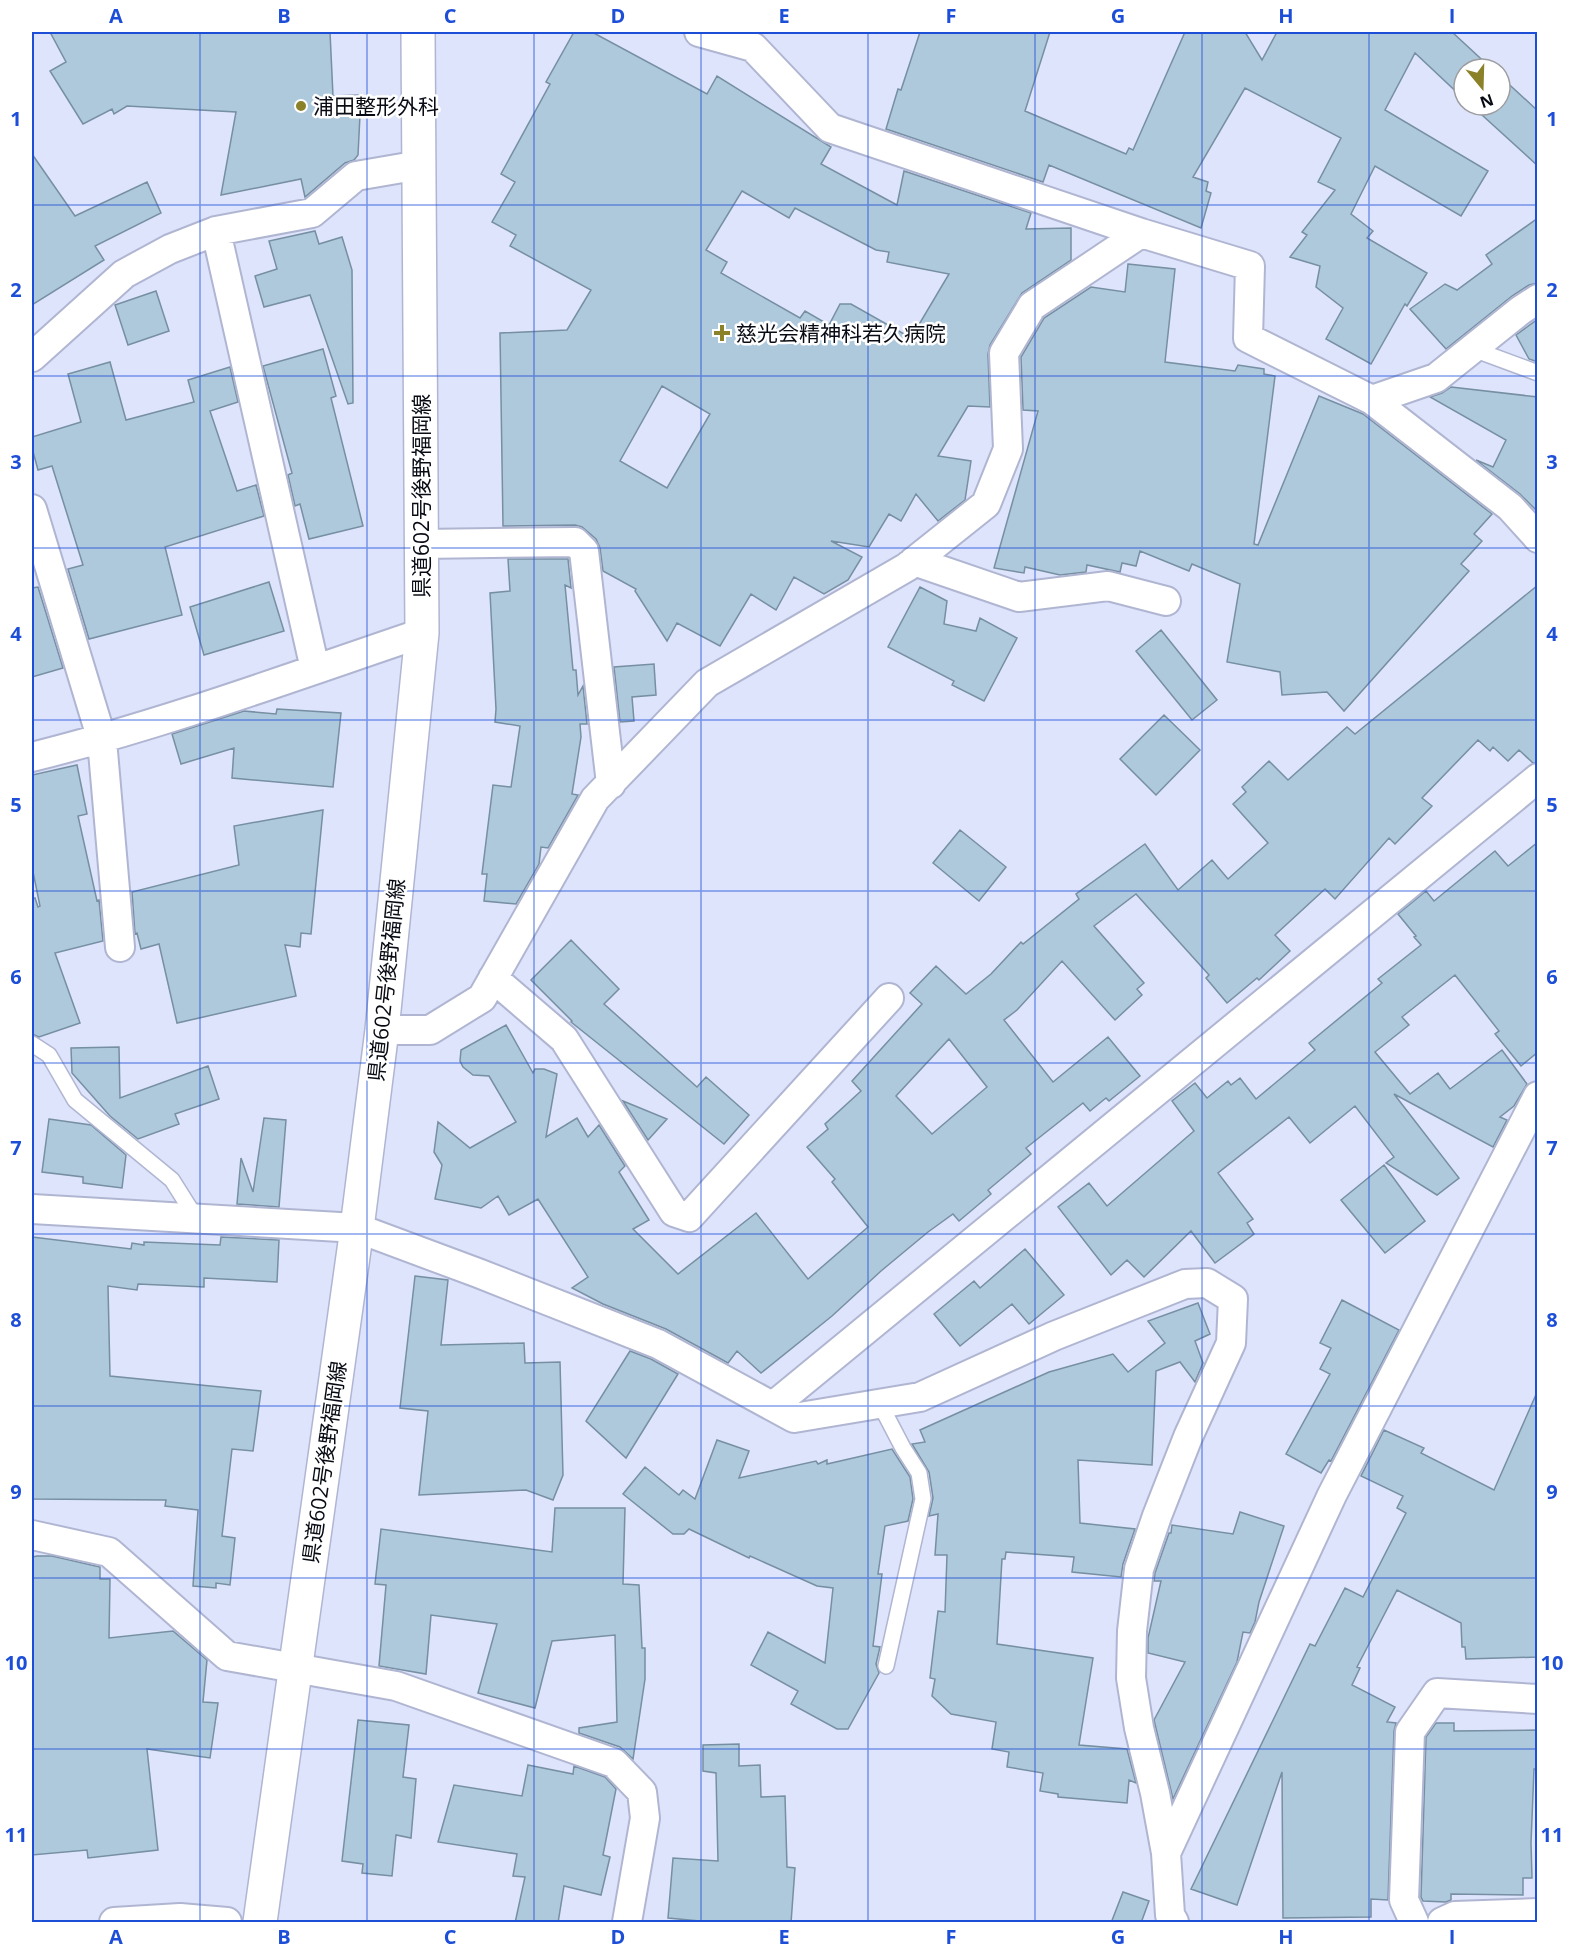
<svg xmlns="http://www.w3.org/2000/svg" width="1569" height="1954" font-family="'Open Sans','Noto Sans JP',sans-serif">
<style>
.building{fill:#aec8dc;stroke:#768fa2;stroke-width:1.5;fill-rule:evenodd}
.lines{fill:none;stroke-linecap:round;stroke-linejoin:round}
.service-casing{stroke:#b0b6d2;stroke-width:18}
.minor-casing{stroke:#b0b6d2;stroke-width:32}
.secondary-casing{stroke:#b0b6d2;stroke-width:36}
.service{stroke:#fff;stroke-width:15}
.minor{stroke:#fff;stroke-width:28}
.secondary{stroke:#fff;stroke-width:33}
.grid{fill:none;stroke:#1d4ed8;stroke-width:1.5;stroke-opacity:0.55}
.poi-dot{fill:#8a8128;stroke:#fff;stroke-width:2}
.labels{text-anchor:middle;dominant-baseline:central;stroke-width:5;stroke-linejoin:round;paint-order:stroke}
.poi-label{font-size:21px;fill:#090b14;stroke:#fff;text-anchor:start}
.street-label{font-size:21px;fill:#090b14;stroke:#fff}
.neatline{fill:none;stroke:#1d4ed8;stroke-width:2}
.grid-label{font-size:20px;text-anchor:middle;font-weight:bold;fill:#1d4ed8}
</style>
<rect width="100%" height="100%" fill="#dee4fb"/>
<path class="building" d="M50,32H330L333,96L361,95L358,155L354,160L345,163L305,197L301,179L221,195L236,112L127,106L114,114L112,109L83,124L50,71L66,62Z
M574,32H592L707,94L717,76L831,147L821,164L897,205L904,171L1031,213L1026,229L1071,228V260L1022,293L990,345L988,354L990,407L968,406L938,456L971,461L965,500L938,521L916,494L901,521L889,514L869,547L831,541L862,557L848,580L824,594L794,577L776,610L751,594L720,646L677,623L667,641L635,591L636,589L603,571L600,548L596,539L582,527L575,525L503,526L500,333L567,330L591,290L510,246L516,235L492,222L515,182L501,174L550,84L546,82ZM742,191L789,218L795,208L876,250L889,252L887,262L949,274L911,338L851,304H840L829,325L805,311L800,318L721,273L727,262L706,250ZM662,386L710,414L667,488L620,461Z
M920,32H1050L1025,111L1126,154L1129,148L1133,150L1185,32H1245L1262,60L1277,32H1452L1492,69H1464V99L1415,53L1385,110L1488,171L1461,216L1375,166L1351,214L1373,231L1367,238L1427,273L1407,306L1405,304L1371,364L1326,339L1343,308L1316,287L1320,266L1290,257L1307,235L1302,232L1335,190L1318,182L1341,138L1245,88L1193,177L1208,182L1206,191L1211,193L1201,228L1049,165L1043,182L886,129L898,89L901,90Z
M1500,76L1538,111V166L1471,105H1500Z
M32,154L75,216L147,182L161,213L95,246L104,260L32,305Z
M1538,218V283L1529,285L1512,296L1446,349L1410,309L1445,284L1457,290L1492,264L1486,255Z
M315,231L319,244L342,237L352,270L353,403L348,404L310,295L264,307L255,276L277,269L269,241Z
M1128,264L1175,269L1165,362L1235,371L1238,365L1264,369V374L1275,376L1254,544L1258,545L1319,396L1363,414L1492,514L1474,534L1482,541L1461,564L1469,571L1344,711L1327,692L1282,695L1280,672L1227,662L1240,584L1192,564L1189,571L1140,551L1136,566L1122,563L1120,572L1087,565L1086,572L1060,575L1025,567L1024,573L994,568L1038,411L1023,410L1021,357L1044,318L1091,287L1125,292Z
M156,291L169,331L128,345L115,305Z
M1538,319V362L1529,359L1516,335Z
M323,349L336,396L331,398L363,526L309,539L300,504L295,506L288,475L292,473L263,366Z
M110,362L126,420L194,402L188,380L230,367L238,402L210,411L237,491L256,485L264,516L165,547L182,615L89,639L68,569L83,565L52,466L38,470L32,448V437L81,422L68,374Z
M1451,387L1538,397V512L1520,494L1476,460L1493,467L1506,440L1430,397L1442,393Z
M508,559H568L571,588L565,585L573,670H576L578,695L583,686L587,724H580L581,737L572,794L578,795L548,848L541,847L539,864L516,904L484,901L487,874H482L493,785L511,787L520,726L495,722L496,709L490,593L510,591Z
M269,582L284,631L204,655L190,607Z
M1538,585V762L1533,763L1519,750L1508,761L1493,747L1490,751L1478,740L1422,798L1432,806L1395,844L1389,838L1335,899L1325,889L1275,935L1290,951L1259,980L1257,978L1227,1003L1206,978L1209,975L1136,894L1094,926L1144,983L1137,989L1142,995L1115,1020L1062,961L1017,1010L1004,1020L1053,1082L1108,1037L1140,1076L1109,1101L1106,1098L1090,1111L1083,1103L1026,1148L1031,1154L988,1190L991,1194L959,1221L953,1214L928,1232L881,1271L832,1316L761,1373L737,1351L728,1363L666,1329L603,1304L572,1288L588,1277L538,1199L509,1215L498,1196L481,1208L435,1199L442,1165L434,1152L438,1122L470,1148L516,1122L489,1076L473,1075L463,1067L460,1061L461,1050L506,1025L533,1073L535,1069H544L557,1074L546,1137L577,1118L588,1137L599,1125L625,1166L619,1172L649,1220L633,1229L678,1274L756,1213L808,1279L868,1227L832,1182L835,1179L807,1147L828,1129L825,1124L861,1091L852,1081L922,1004L910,993L936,966L966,994L991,974L1021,942L1023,944L1079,899L1076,894L1145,844L1178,890L1212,860L1228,879L1268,843L1233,804L1246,792L1242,787L1269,761L1288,780L1347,727L1355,734ZM949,1039L987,1087L932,1134L896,1096Z
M38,587L63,668L32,677V588Z
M920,587L947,601L944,624L976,631L980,618L1017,638L984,701L952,685L954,681L888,647Z
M1161,630L1217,700L1192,720L1136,651Z
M654,664L656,695L632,697L634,721L620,722L614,667Z
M277,709L341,713L333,787L232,778L234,748L181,764L172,734L244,711L276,714Z
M1164,715L1200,750L1156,795L1120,759Z
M77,765L87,814L78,816L97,901L99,900L103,941L55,953L80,1023L39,1037L32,1034V899L35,898L38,907L40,906L32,867V775Z
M323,810L311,934L301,933L300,947L285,945L296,996L177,1023L159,944L141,949L137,933L135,934L132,892L239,865L234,826Z
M960,830L1006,867L979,901L933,863Z
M1538,842V1052L1521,1066L1495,1034L1499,1031L1455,975L1402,1017L1409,1025L1375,1052L1410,1094L1438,1073L1450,1089L1502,1050L1527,1084L1514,1106L1500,1117L1507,1120L1493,1147L1394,1094L1459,1178L1437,1195L1386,1163L1394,1157L1355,1106L1310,1143L1289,1117L1218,1173L1253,1219L1247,1223L1254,1234L1215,1263L1191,1231L1144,1277L1127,1260L1111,1275L1058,1207L1089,1183L1107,1206L1194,1131L1172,1101L1195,1083L1207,1098L1228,1081L1231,1085L1240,1078L1256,1099L1315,1050L1309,1043L1382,983L1378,979L1421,945L1414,937L1416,936L1398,914L1426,891L1434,901L1495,851L1508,866Z
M571,940L619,989L604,1004L697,1087L706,1077L749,1115L724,1144L571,1022L572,1021L531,980Z
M119,1047L120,1098L208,1066L219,1099L175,1114L179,1124L138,1139L110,1116L72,1073L71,1048Z
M623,1101L667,1119L648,1140Z
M264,1118L286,1120L279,1207L237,1204L241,1158L253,1192Z
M49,1119L91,1125L126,1155L122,1188L83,1183V1177L42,1172Z
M1384,1165L1425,1221L1385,1253L1341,1200Z
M32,1237L131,1249L132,1243L144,1245V1242L220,1245L221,1237L279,1240L277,1282L204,1278V1287L138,1284L137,1290L108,1286L110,1376L261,1391L253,1451L232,1449L222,1536L235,1538L230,1585L216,1583V1588L193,1586L198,1510L165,1506L166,1500L33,1499Z
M1025,1249L1064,1295L1029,1324L1012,1304L960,1346L934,1314L974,1281L980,1288Z
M415,1276L448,1280L441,1345L524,1343L525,1363L560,1362L563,1475L553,1500L526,1490L419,1495L428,1411L400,1408Z
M1342,1300L1399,1330L1331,1461L1329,1460L1321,1473L1286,1454L1330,1374L1320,1369L1331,1348L1320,1343Z
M1198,1303L1210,1334L1195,1341L1203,1363L1195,1382L1180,1362L1156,1371L1152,1465L1078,1460L1080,1523L1135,1529L1123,1564L1121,1577L1072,1572L1074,1557L1006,1552L1005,1559H1002L997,1644L1093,1658L1079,1745L1127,1749L1136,1783L1129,1780L1127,1803L1058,1797V1794L1040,1791L1043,1773L1007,1767L1009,1752L992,1749L996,1722L951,1714L932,1696L935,1679L930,1678L938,1611L945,1612L947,1555H935L938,1514L929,1516L933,1498L929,1472L912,1444L925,1442L920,1430L1049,1372L1113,1354L1128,1372L1165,1343L1148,1321Z
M630,1351L651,1359L678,1374L626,1458L586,1421Z
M1538,1390V1657L1466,1659L1465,1647H1462L1461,1623L1397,1590L1357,1667L1360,1668L1352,1685L1395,1707L1387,1722L1396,1723L1394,1731L1388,1900L1371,1899V1917L1283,1918L1282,1772L1237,1905L1191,1889L1310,1644L1315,1646L1345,1588L1363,1597L1406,1513L1397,1508L1403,1496L1361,1476L1384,1430L1424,1448L1421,1453L1494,1490Z
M717,1440L749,1451L739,1478L816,1461L818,1464L827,1460V1464L892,1449L910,1477L913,1499L908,1521L885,1526L878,1574H882L873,1646L880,1647L876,1664L879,1673L848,1729H837L791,1704L798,1691L751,1665L768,1632L825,1663L833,1588L817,1586L750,1556L749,1558L689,1529L684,1534H673L623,1494L645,1467L679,1495L683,1490L695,1499Z
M555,1508H625L623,1584L639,1585L642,1648H645V1679L633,1759L620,1747L579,1733V1728L617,1722L615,1635L552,1641L535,1708L478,1693L497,1624L431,1615L426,1674L379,1666L386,1585L375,1584L381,1529L552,1552Z
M1240,1512L1284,1526L1259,1602L1255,1622L1250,1633L1243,1632L1237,1662L1173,1799L1154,1720L1185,1662L1148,1653V1638L1161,1581H1154L1155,1573L1169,1533H1171L1172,1525L1233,1534Z
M37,1556H52L100,1567V1579H110L109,1638L173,1631L207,1660L203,1702L218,1703L210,1758L147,1749L158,1850L88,1858L87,1850L32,1855V1557Z
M358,1720L409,1725L403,1777L416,1779L411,1838L396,1835L392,1876L362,1873L363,1864L342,1861Z
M1436,1723H1454V1731L1538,1730V1769H1534L1531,1843L1532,1878H1523V1895L1451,1894V1900L1446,1902L1423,1901L1421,1897L1426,1737Z
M739,1744V1766L760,1765L761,1797L785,1796L787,1867L795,1868L791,1923H721L668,1918L673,1858L718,1861L716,1773L703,1771V1745Z
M528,1765L573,1774L574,1766L605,1777L616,1789L603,1855L610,1857L601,1895L564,1886L558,1923H515L525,1877L513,1876L517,1854L438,1842L454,1785L522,1796Z
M1123,1892L1149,1901L1141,1923H1111Z"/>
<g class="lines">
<g class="service-casing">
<path id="service" d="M1473,349L1538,373
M32,1044L49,1055L75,1100L172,1180L196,1218
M880,1404L903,1448L919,1473L923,1499L886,1666"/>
</g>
<g class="minor-casing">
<path id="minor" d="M699,32L753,47L830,128L1141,233
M216,231L315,669
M32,357L124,274L170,249L216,231L312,213L356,176L420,165
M1372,400L1510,507L1538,538
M32,509L102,740L120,947
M421,544L575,542L584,551L611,784
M914,561L1019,597L1108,586L1166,601
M32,757C164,724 292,677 422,633
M493,978L564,1039L674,1212L689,1217L889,998
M382,1030H430L482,998L595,799L707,683L907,567L986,504L1008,449L1004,353L1032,306L1141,233L1250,266L1248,338L1372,400L1436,378L1521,310L1538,299
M32,1209L357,1228L478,1273L658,1344L794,1418L920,1397L1054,1336L1185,1284L1207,1283L1233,1299L1231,1343L1188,1437L1157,1516L1139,1569L1132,1631L1131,1678L1139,1728L1155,1793L1166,1853L1170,1915L1174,1922
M773,1406L1538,778
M32,1535L109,1552L227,1656L396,1686L614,1763L642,1792L645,1818L627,1922
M1166,1853L1332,1495L1538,1096
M114,1922L180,1918L227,1922
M1414,1922L1404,1900L1410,1732L1437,1693L1538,1699
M1442,1922L1455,1916L1538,1913"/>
</g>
<g class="secondary-casing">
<path id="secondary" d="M260,1922L357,1228L382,1030L422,633L418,32"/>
</g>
<use href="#service" class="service"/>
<use href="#minor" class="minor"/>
<use href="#secondary" class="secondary"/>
</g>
<path class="grid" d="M200,32V1922M367,32V1922M534,32V1922M701,32V1922M868,32V1922M1035,32V1922M1202,32V1922M1369,32V1922M32,205H1538M32,376H1538M32,548H1538M32,720H1538M32,891H1538M32,1063H1538M32,1234H1538M32,1406H1538M32,1578H1538M32,1749H1538"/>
<g class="poi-dot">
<circle cx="301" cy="106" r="6"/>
<path d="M719 324h6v6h6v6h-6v6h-6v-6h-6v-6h6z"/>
</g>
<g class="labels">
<g class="poi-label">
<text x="313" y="106">浦田整形外科</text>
<text x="736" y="333">慈光会精神科若久病院</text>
</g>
<g class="street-label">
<text transform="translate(421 496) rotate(-90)">県道602号後野福岡線</text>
<text transform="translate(386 980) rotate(-84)">県道602号後野福岡線</text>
<text transform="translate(324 1462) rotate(-82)">県道602号後野福岡線</text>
</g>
</g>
<rect width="1569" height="1954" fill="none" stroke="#ffffff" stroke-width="66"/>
<g transform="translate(1482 87) rotate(161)"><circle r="28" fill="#ffffff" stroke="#9d9da1" stroke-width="1.5"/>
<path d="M0-4.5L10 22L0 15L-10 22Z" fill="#8a8128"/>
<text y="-9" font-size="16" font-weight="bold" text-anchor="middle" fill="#090b14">N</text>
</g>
<rect x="33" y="33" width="1503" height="1888" class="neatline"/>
<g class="grid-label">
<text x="116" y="23">A</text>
<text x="284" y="23">B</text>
<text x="450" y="23">C</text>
<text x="618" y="23">D</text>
<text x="784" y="23">E</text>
<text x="951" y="23">F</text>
<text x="1118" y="23">G</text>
<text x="1286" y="23">H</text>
<text x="1452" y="23">I</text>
<text x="16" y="126">1</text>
<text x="1552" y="126">1</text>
<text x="16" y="297">2</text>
<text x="1552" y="297">2</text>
<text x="16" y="469">3</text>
<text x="1552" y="469">3</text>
<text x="16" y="641">4</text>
<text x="1552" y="641">4</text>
<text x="16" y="812">5</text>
<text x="1552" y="812">5</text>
<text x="16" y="984">6</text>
<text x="1552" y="984">6</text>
<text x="16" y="1155">7</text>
<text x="1552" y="1155">7</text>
<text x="16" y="1327">8</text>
<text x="1552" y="1327">8</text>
<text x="16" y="1499">9</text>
<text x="1552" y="1499">9</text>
<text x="16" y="1670">10</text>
<text x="1552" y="1670">10</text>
<text x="16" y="1842">11</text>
<text x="1552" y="1842">11</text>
<text x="116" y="1944">A</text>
<text x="284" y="1944">B</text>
<text x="450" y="1944">C</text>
<text x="618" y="1944">D</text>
<text x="784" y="1944">E</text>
<text x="951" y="1944">F</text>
<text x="1118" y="1944">G</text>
<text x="1286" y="1944">H</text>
<text x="1452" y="1944">I</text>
</g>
</svg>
